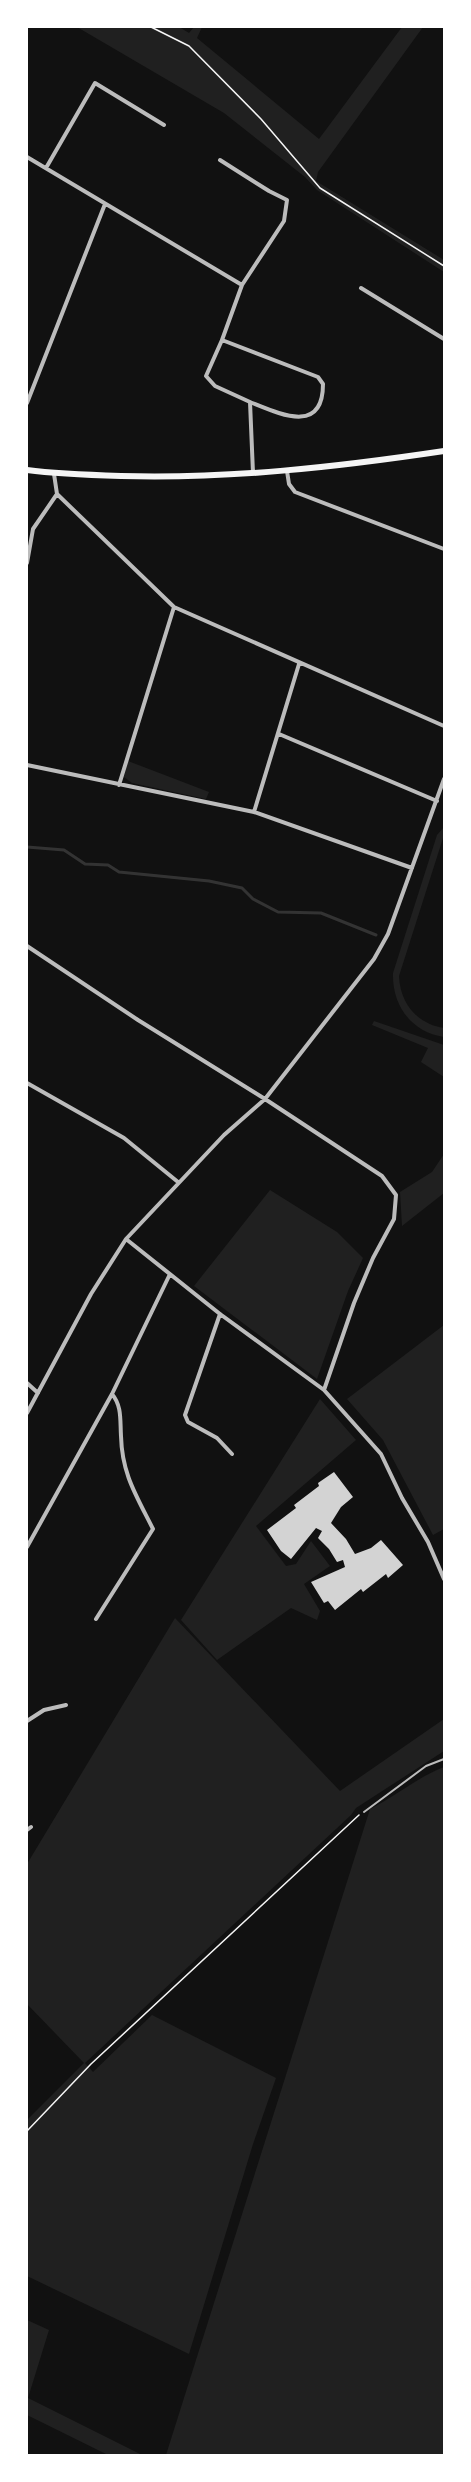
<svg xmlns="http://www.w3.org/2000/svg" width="471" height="2482" font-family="Arial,sans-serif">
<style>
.green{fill:#202020}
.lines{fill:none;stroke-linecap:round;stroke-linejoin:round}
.stream{stroke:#333;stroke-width:3}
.building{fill:#d3d3d3}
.path{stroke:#f5f5f5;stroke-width:1.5}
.service{stroke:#bcbcbc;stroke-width:2}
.minor{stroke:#bcbcbc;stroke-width:4}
.secondary{stroke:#f5f5f5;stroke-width:6}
</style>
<rect width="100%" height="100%" fill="#111"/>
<path class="green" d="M77,27H179L189,33L194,27H202L197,38L319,139L402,27H423L318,172L316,181L444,260V272L317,190L305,177L224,113Z
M128,761L209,792L206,799L132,783L124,777Z
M444,827V835L399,976C400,1003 417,1024 444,1028V1037C411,1032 392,1005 393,973L437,835Z
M374,1021L444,1045V1077L421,1062L428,1048L372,1025Z
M444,1154V1193L402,1226L400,1192L432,1172Z
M270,1190L337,1232L363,1258L348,1291L317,1379L194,1286Z
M444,1325V1529L433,1535L383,1440L347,1399Z
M320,1399L356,1440L256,1526L286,1566L296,1564L311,1541L330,1566L304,1584L320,1611L317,1620L291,1608L217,1660L181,1620Z
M175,1618L340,1791L444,1719V1751L356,1808L351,1815L85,2063L93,2072L152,2015L276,2078L253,2144L189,2354L27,2276V2120L84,2063L27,2004V1864Z
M444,1767V2455H166L370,1809C396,1796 418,1777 444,1767Z
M27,2320L49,2330L28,2398L142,2455H108L27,2415Z"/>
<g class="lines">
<path class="stream" d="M27,847L64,850L85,864L108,865L119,872L209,881L242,888L253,899L278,912L321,913L376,935"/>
</g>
<path class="building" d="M334,1472L353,1497L341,1507L331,1523L346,1539L355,1554L371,1548L381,1540L403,1565L388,1578L386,1574L363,1592L361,1589L335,1610L328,1601L324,1603L311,1582L345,1567L343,1560L337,1562L329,1549L318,1538L322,1531L316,1528L291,1559L281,1551L267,1530L296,1508L294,1505L319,1486L318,1483Z"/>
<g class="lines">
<path class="path" d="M151,27L189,46L261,119L320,188L444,266
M27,2131L91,2064L359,1815"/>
<path class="service" d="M364,1812L426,1766L444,1759"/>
<path class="minor" d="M27,157L242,285L284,221L287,200L269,191L220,160
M46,168L95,83L164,125
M361,288L444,339
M222,340L242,285
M250,402C280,414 323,435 323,384L318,377L222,340L206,376L215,386L250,402L253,473
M27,403L105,204
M287,471L289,484L295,492L444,549
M54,474L57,494L174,607L444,726
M27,563L33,529L57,494
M279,734L437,801
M27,765L254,812L412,868
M119,785L174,607
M254,812L299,664
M27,946L138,1020L265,1099L382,1176L396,1195L394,1219L373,1258L354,1303L324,1390L381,1454L402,1498L428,1542L444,1579
M27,1083L124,1138L178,1182
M126,1239L220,1314L324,1390
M220,1314L185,1415L188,1422L217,1438L232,1454
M27,1383L38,1393
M27,1413L91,1294L126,1239L224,1135L265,1099L374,959L388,934L444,779
M27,1547L112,1394L170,1274
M96,1619L153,1529C136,1495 122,1474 121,1436C120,1420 122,1406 112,1394
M27,1721L44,1710L66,1705
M27,1830L31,1827"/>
<path class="secondary" d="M27,470C58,474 89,475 121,476C230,479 337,467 444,451"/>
</g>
<rect width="471" height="2482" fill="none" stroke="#ffffff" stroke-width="56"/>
</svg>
